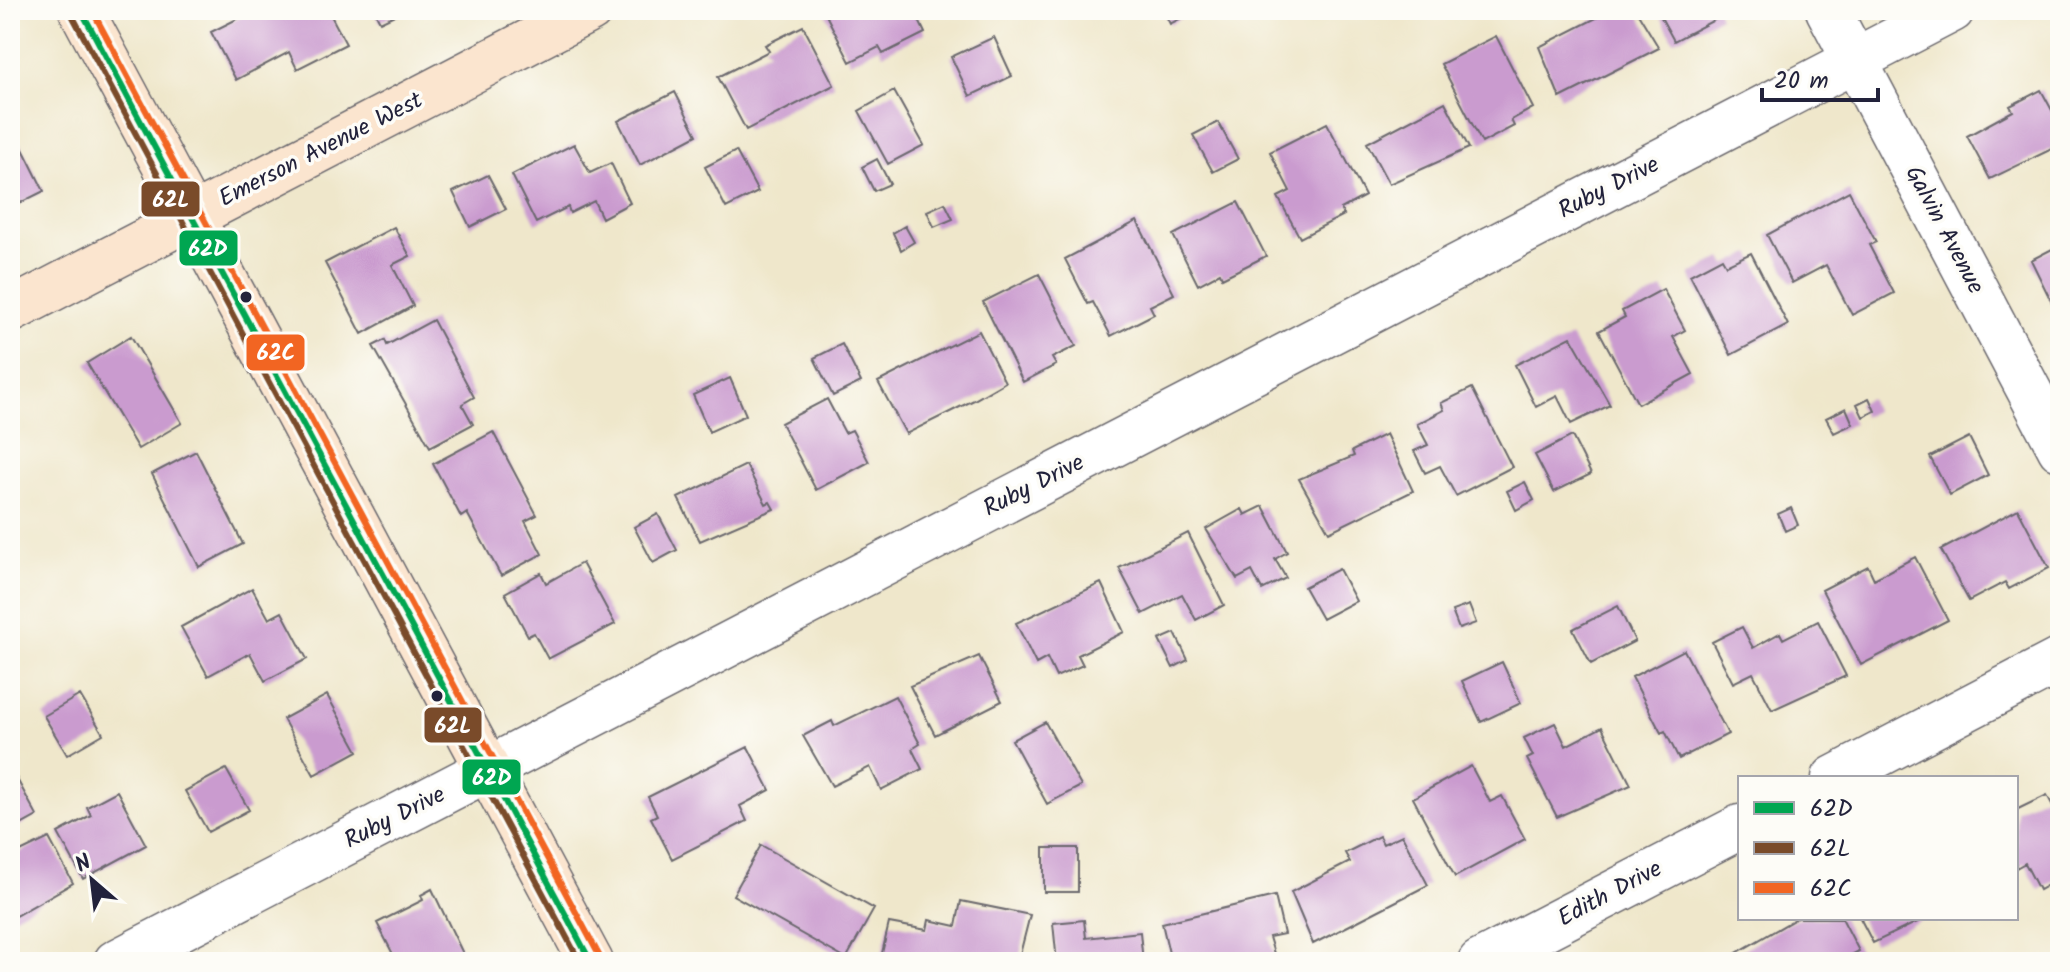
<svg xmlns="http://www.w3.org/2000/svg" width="2070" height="972" font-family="Kalam,sans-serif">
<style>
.building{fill:#ca9bcf}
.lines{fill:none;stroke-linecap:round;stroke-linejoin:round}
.street-casing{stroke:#6a676d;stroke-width:47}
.secondary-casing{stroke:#6a676d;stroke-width:47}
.street{stroke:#fff;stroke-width:44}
.secondary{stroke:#fbe5cf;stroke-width:44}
.bus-1-casing{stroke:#fdfcf7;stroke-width:12}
.bus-2-casing{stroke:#fdfcf7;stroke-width:12}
.bus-3-casing{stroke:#fdfcf7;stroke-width:12}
.bus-1{stroke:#00a651;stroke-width:6}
.bus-2{stroke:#7a4b2a;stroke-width:6}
.bus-3{stroke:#f26522;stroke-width:6}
.bus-dot{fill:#22223b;stroke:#fdfcf7;stroke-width:3}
.labels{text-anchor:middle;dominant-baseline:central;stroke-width:7;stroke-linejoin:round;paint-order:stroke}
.street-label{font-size:24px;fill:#22223b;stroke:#fdfcf7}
.line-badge{stroke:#fdfcf7;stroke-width:3}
.badge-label{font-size:22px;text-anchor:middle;font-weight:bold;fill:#fff}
</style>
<rect width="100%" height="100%" fill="#fdfcf7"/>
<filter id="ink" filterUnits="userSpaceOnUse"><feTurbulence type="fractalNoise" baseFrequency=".0125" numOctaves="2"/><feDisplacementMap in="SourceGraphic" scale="16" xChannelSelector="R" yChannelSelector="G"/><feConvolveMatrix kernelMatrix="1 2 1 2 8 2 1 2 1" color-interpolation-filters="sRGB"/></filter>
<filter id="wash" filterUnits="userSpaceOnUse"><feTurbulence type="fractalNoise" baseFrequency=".006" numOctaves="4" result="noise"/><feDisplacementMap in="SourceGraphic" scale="32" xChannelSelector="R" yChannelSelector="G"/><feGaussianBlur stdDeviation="1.8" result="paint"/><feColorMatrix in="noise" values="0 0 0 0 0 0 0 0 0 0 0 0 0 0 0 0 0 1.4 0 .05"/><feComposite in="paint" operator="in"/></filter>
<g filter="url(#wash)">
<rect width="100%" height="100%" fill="#efe7cb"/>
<g id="blocks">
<path class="building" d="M255,10H328L346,44L297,69L289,52L236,80L211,32Z
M374,10H405L380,22Z
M837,10H914L925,33L883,54L879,47L850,62L826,15Z
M1163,10H1197L1170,24Z
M1612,10H1636L1659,48L1560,98L1539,47Z
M1657,10H1717L1720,17L1674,41Z
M803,26L834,85L746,130L718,77L769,51L765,45Z
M1496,36L1533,108L1511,120L1514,126L1482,143L1441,64Z
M994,37L1012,76L970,96L951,57Z
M2041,90L2060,125V145L1990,179L1967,136L2013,111L2010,106Z
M894,91L924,145L888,164L859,111Z
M675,92L697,135L640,165L618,121Z
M1445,102L1469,148L1389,184L1367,143Z
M1218,122L1238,159L1213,172L1193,135Z
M1327,123L1365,196L1341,209L1344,215L1300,238L1278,197L1290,191L1270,152Z
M20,143L44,191L10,208V148Z
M574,144L590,173L611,163L630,203L602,218L594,201L570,213L568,207L536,223L512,175Z
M736,151L758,192L726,208L705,167Z
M877,159L890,184L874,191L862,167Z
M488,175L506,209L470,227L453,192Z
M1849,191L1876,242L1869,245L1894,293L1852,315L1826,265L1792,283L1767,235Z
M1238,202L1266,256L1222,278L1220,273L1198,285L1173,235Z
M945,203L953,219L934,227L927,211Z
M1137,221L1174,294L1150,306L1154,314L1111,336L1093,302L1088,304L1065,259Z
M905,226L914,242L901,250L893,233Z
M394,227L410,256L392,265L413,306L362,334L325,263Z
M2060,245V299L2052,303L2031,260Z
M1751,253L1788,325L1731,355L1690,275L1722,258L1726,265Z
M1039,274L1076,346L1052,358L1056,365L1023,382L983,302Z
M1663,289L1685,330L1673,337L1693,374L1638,404L1599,331L1625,317L1622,311Z
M433,320L474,397L462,404L473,424L430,447L373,346L385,340L387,345Z
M979,331L1005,382L974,400L906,434L878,382Z
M131,336L182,423L138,449L87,363Z
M1571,337L1610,405L1571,424L1557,396L1536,407L1515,365Z
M842,344L861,382L833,396L814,358Z
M730,378L746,415L709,432L693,395Z
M1472,388L1512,467L1456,496L1440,466L1425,473L1414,451L1428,445L1417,424L1444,410L1441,403Z
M1869,398L1875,411L1863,417L1857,404Z
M827,399L845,433L852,430L869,462L816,490L781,423Z
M1846,408L1853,424L1834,433L1826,418Z
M493,432L537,515L525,521L542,554L501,576L467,513L461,517L433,464Z
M1386,434L1413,491L1329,532L1299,479L1354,456L1352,451Z
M1572,436L1591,474L1554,492L1535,455Z
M1969,437L1988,475L1950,495L1930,457Z
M196,451L243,544L199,567L152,474Z
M746,465L766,504L770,502L774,509L700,541L678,498Z
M1525,482L1534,500L1516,510L1507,491Z
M1263,506L1287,552L1275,559L1286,578L1262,590L1252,571L1237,579L1206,529L1242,509L1245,515Z
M1791,508L1798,525L1785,531L1778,514Z
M2018,509L2049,568L2009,589L2005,582L1969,601L1941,550Z
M658,514L677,550L653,563L634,527Z
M1188,533L1224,605L1196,620L1182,594L1143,614L1119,568Z
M1915,557L1948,620L1861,665L1822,590L1868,566L1874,579Z
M582,563L615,624L548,659L534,633L528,636L505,593L541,573L546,583Z
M1339,569L1356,601L1322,619L1304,587Z
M1101,583L1124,632L1078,655L1083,665L1056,677L1047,658L1036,664L1016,623Z
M252,588L269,619L282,612L307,659L265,681L250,653L208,676L181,627Z
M1469,605L1476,623L1459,629L1452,611Z
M1618,606L1635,641L1591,664L1573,629Z
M1818,621L1846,676L1772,710L1753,673L1733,683L1712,642L1742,627L1753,648L1780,633L1783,639Z
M1175,633L1188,660L1173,668L1159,640Z
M1684,650L1728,734L1679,759L1665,731L1661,733L1632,677Z
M979,656L1002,701L935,735L910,686Z
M1502,662L1521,703L1481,722L1462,681Z
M80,695L103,734L67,755L44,716Z
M327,695L358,751L314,775L283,719Z
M895,696L920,744L912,749L922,769L881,790L870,767L832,786L803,736L832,721L834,726Z
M1045,722L1081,786L1047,804L1012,740Z
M1555,723L1566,746L1602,727L1631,785L1557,817L1527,759L1533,756L1524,738Z
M748,747L770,790L740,806L747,821L672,859L651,818L657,815L648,797Z
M1471,766L1490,802L1502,796L1525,839L1455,877L1413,798Z
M226,769L249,810L208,832L185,791Z
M12,770L37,816L10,831V772Z
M117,791L146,845L83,879L58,833L91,815L87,807Z
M2047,795L2060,819V846L2057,847L2060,853V878L2039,890L2025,863L2016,868V810Z
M1402,835L1428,885L1313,944L1291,892L1350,862L1345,853L1379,836L1383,844Z
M49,838L73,883L10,919V857Z
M761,845L874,909L846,959L733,895Z
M1044,848H1078V892H1044Z
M432,889L467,962H397L377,923L423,900L421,895Z
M1275,896L1284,934L1269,937L1275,957L1256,962H1171L1162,923Z
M961,901L1030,915L1018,962H880L889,923L927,930L929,920L956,926Z
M1797,918H1842L1859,951L1838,962H1739L1735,954Z
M1860,918H1926L1873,943Z
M1084,920L1086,938L1140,932L1143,962H1057L1053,923Z"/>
</g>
</g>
<g filter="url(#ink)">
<use href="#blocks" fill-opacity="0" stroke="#6a676d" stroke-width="2"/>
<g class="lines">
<g class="street-casing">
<path id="street" d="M1828,10L2060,449
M1834,778L2060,660
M116,962L1952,10
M1480,962L1740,827"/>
</g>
<g class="secondary-casing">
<path id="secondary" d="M81,10L591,962
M10,311L590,10"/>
</g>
<use href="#street" class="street"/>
<use href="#secondary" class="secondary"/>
<g class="bus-1-casing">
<path id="bus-1" d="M81,10L591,962"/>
</g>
<g class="bus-2-casing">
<path id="bus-2" d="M72,15L580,962"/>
</g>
<g class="bus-3-casing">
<path id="bus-3" d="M92,10L600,957"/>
</g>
<use href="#bus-1" class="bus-1"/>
<use href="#bus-2" class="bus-2"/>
<use href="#bus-3" class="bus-3"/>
</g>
</g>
<g class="bus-dot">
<circle cx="246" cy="297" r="7"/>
<circle cx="437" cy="696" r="7"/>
</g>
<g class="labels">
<g class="street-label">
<text transform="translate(321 150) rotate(-27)">Emerson Avenue West</text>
<text transform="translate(1609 188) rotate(-27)">Ruby Drive</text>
<text transform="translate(1944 230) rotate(62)">Galvin Avenue</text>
<text transform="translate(1034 486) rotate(-27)">Ruby Drive</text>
<text transform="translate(395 818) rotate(-27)">Ruby Drive</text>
<text transform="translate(1610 894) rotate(-28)">Edith Drive</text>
</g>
</g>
<g class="line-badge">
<rect x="140" y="180" width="61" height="38" rx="8" fill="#7a4b2a"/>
<rect x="178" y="229" width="61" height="38" rx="8" fill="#00a651"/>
<rect x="245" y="333" width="61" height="39" rx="8" fill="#f26522"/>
<rect x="423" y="706" width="60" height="38" rx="8" fill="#7a4b2a"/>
<rect x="461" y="758" width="61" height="38" rx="8" fill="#00a651"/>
</g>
<g class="badge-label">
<text x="171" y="207">62L</text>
<text x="208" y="256">62D</text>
<text x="276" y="360">62C</text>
<text x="453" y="733">62L</text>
<text x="492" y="785">62D</text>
</g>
<rect width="2070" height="972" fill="none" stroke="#fdfcf7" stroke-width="40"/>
<rect x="1738" y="776" width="280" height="144" fill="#fdfcf7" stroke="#a5a5ac" stroke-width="2"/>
<rect x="1754" y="802" width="40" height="12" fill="#00a651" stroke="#a5a5ac" stroke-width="2"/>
<text x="1810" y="816" font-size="24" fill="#22223b">62D</text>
<rect x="1754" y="842" width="40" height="12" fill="#7a4b2a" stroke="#a5a5ac" stroke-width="2"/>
<text x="1810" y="856" font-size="24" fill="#22223b">62L</text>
<rect x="1754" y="882" width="40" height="12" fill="#f26522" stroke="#a5a5ac" stroke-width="2"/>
<text x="1810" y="896" font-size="24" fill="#22223b">62C</text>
<g transform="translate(92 880) rotate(332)" stroke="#fdfcf7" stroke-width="6" paint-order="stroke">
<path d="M0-6L14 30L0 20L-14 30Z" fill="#22223b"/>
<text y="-12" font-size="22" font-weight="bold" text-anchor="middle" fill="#22223b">N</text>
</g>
<path d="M1762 88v12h116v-12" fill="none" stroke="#22223b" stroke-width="4"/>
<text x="1774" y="88" font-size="24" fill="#22223b" stroke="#fdfcf7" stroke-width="6" paint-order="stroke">20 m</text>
</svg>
